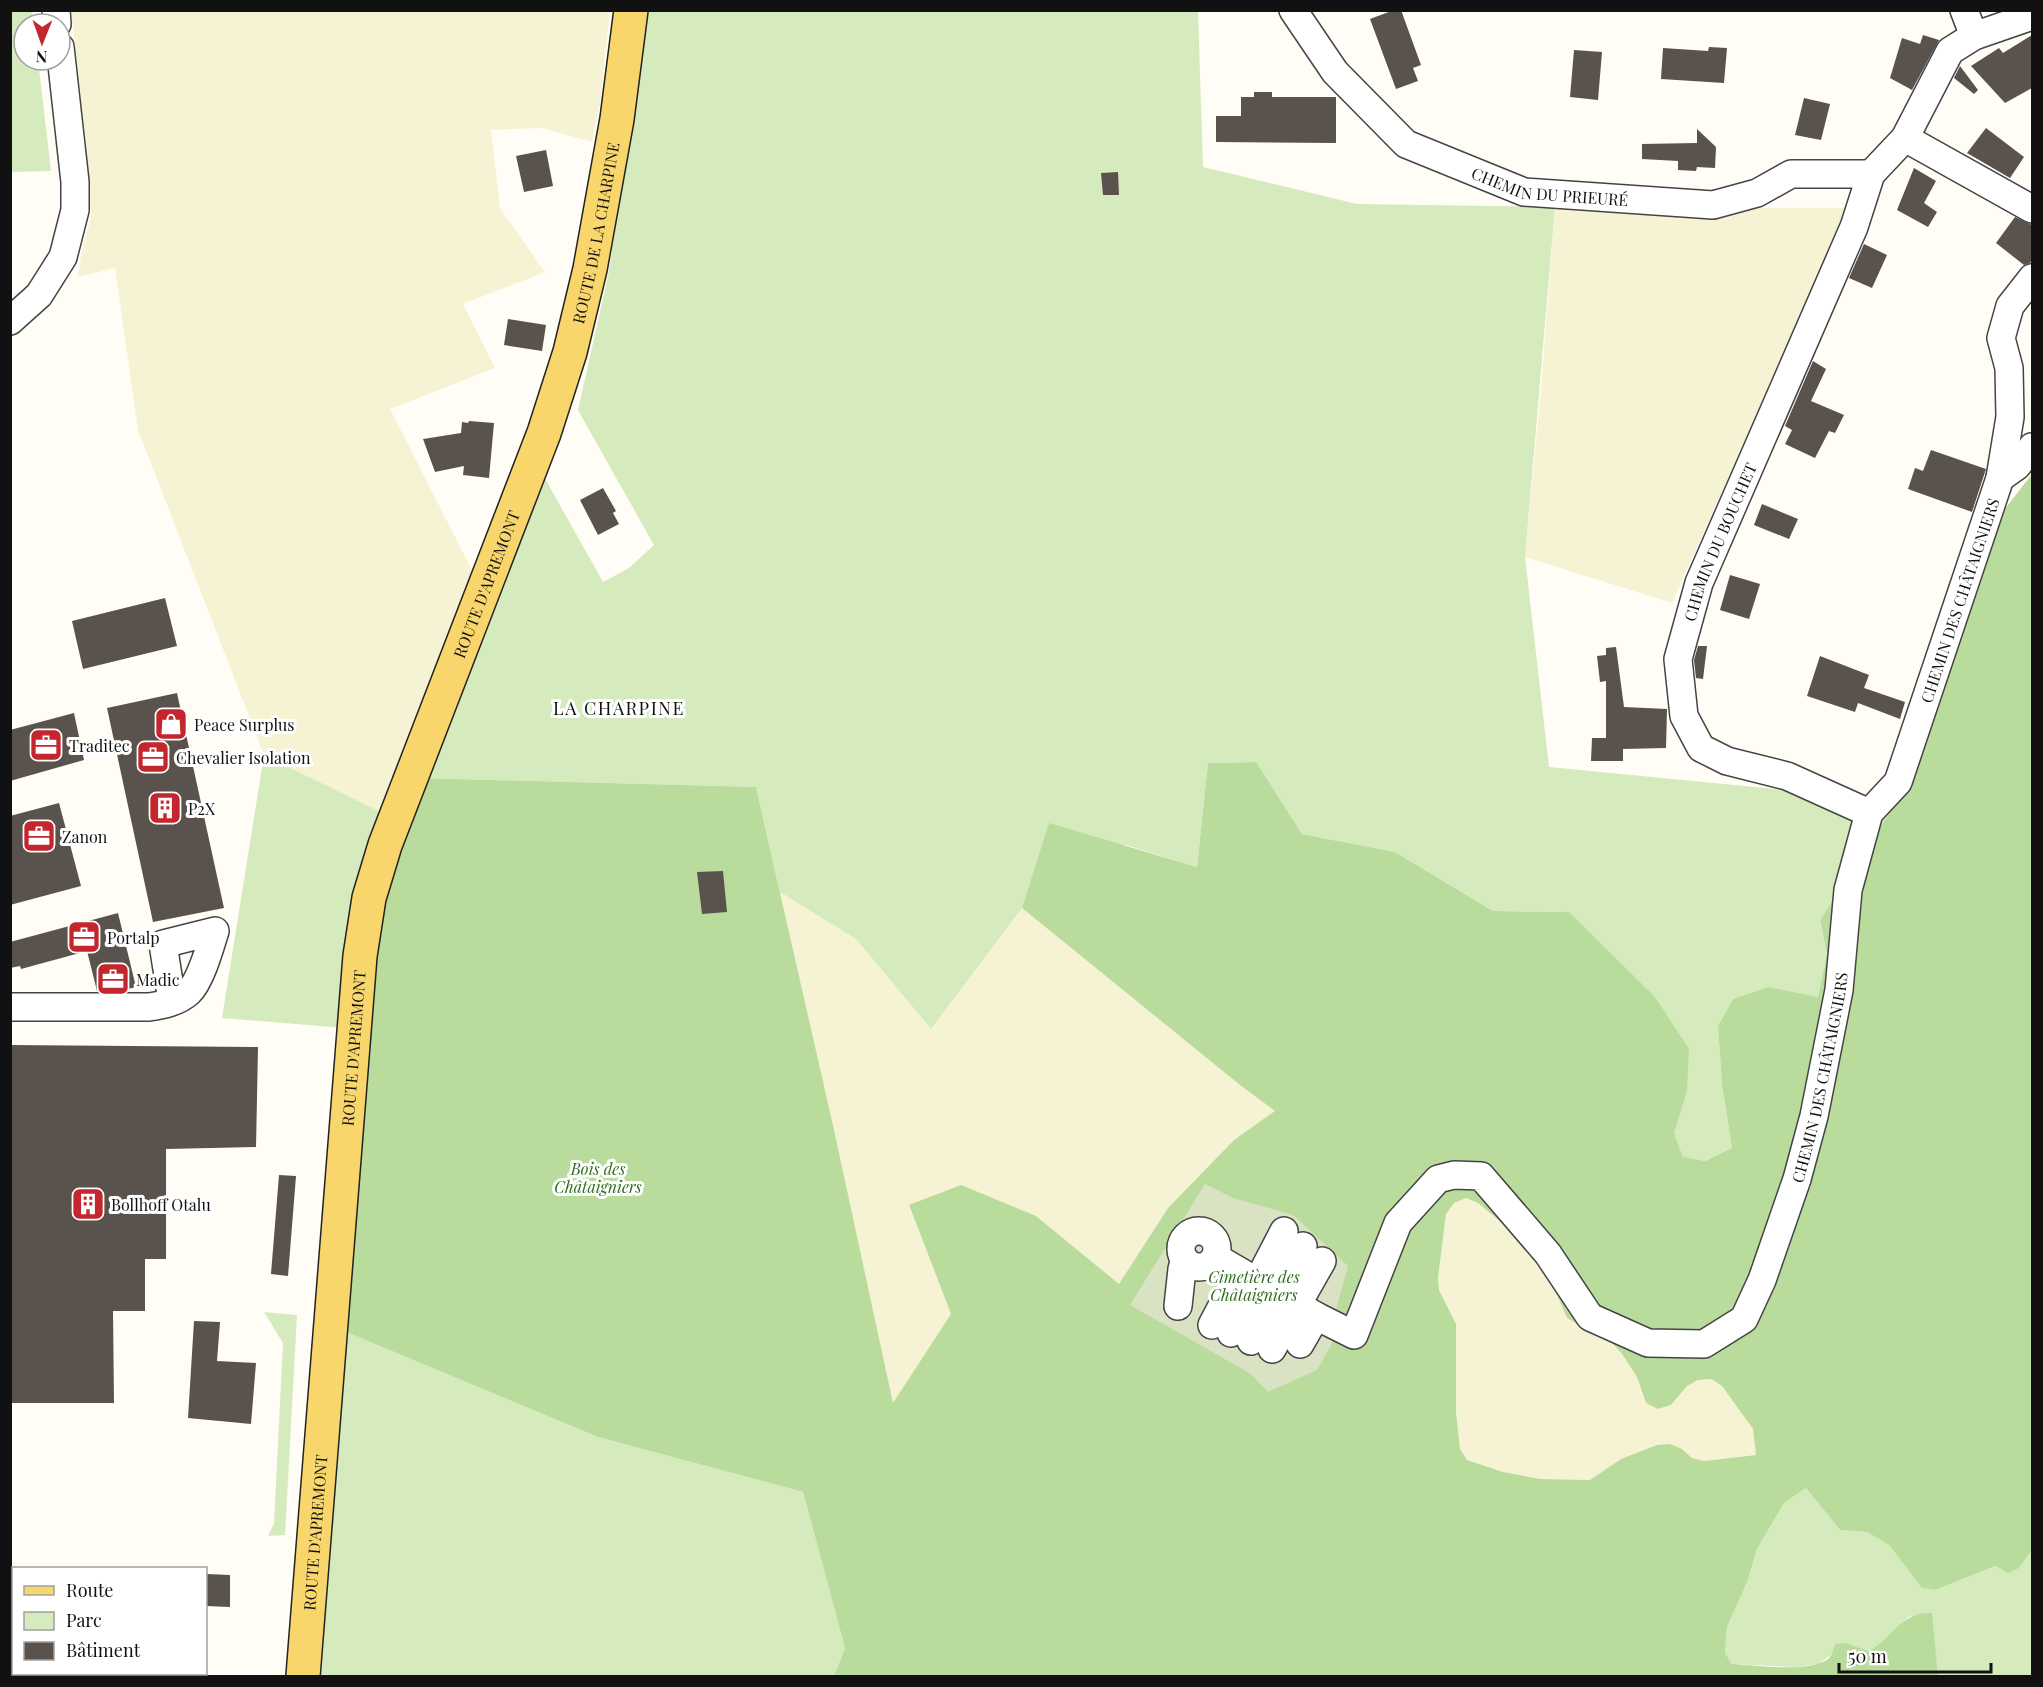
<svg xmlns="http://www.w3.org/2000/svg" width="2043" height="1687" font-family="'Playfair Display',serif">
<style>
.farmland{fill:#f6f3d4}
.green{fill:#d5ebbd}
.forest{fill:#b9dc9c;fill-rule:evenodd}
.cemetery{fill:#d9e3c4}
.building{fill:#5a524d}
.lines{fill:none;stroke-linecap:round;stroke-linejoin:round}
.minor-casing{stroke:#444;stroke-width:30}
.major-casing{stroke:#222;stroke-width:36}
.minor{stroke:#fff;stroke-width:27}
.major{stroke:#f9d66b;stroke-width:33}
.labels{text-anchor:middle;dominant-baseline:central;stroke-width:6;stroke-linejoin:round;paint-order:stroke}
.street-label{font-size:16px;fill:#111;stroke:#fff}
.poi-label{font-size:16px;fill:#111;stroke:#fff;text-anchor:start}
.park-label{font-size:16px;font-style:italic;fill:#2f6b1f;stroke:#fff}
.neighbourhood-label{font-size:18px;letter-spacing:1.5px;fill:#111;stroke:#fff}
</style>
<rect width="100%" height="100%" fill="#fffdf5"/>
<path class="farmland" d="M71,11H610L600,103L592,142L542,128L491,130L500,208L545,272L463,304L495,368L390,409L475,576L385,814L264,755L138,430L115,268L78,277L82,249L91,218L85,132Z
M1555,207L1848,208L1672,603L1525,557L1542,378Z
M780,892L856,939L931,1029L1022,908L1240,1085L1276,1111L1234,1140L1168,1208L1119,1285L1036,1216L909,1206L951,1314L893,1404Z
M1466,1198L1478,1203L1508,1228L1551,1281L1567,1318L1613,1344L1622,1354L1637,1377L1646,1403L1658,1409L1671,1405L1687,1386L1698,1380L1711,1379L1722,1386L1753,1429L1756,1455L1704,1461L1692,1458L1682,1449L1621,1459L1590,1480L1540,1479L1503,1472L1466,1460L1460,1449L1456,1412V1324L1439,1290L1438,1278L1446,1214L1454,1203Z"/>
<path class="green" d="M1198,10L1203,167L1357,204L1555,207L1525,557L1549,767L1897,801L1820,920L1827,954L1818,998L1768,987L1733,999L1718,1026L1722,1085L1732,1148L1705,1161L1683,1158L1674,1133L1687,1092L1569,912L1493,911L1395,852L1302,834L1255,762L1208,763L1197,867L1126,845L1031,880L1022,908L931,1029L856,939L780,892L756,787L420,778L539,468L603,582L629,568L654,545L578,410L608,276L649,11Z
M10,11H32L33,24H24V60H38L51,171L11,172Z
M264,755L385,814L344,1028L222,1018Z
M264,1312L297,1315L285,1535L268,1536L274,1523L283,1343Z
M344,1331L598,1437L803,1492L845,1648L834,1676H317Z
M1806,1488L1840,1530L1867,1532L1889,1545L1922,1588L1935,1590L1997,1566L2019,1568L2032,1550V1676H1938L1931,1613L1908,1617L1881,1645L1869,1651L1846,1643L1819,1664L1795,1667L1732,1664L1725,1653L1727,1627L1748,1580L1757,1549L1784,1503Z"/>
<path class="forest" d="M2032,474V1550L2019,1568L2008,1573L1996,1566L1935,1590L1922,1588L1889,1545L1867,1532L1840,1530L1806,1488L1784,1503L1757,1549L1748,1580L1727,1627L1725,1653L1732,1664C1753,1665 1815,1674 1830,1657C1832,1654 1834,1648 1835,1644L1846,1643L1869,1651C1893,1638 1901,1611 1932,1613L1938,1676H834L845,1648L803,1492L598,1437L344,1331L378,911L420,778L756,787L834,1130L893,1403L951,1314L909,1205L961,1185L1036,1216L1119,1284L1168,1208L1234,1140L1275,1111L1240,1085L1022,908L1049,823L1197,867L1208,763L1256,762L1302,834L1395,852L1493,911L1569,912L1655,997L1689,1049L1687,1092L1674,1133L1683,1157L1705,1161L1732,1148L1722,1085L1718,1026L1733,999L1768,987L1818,997L1827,954L1820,920L1897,801L2001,514ZM1466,1198L1478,1203L1508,1228L1551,1281L1567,1318L1613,1344L1622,1354L1637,1377L1646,1403L1658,1409L1671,1405L1687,1386L1698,1380L1711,1379L1722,1386L1753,1429L1756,1455L1704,1461L1692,1458L1682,1449L1670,1444L1657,1445L1621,1459L1590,1480L1540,1479L1503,1472L1467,1460L1460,1449L1456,1412V1324L1439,1290L1438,1278L1446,1214L1454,1203Z"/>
<path class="cemetery" d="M1205,1184L1233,1198L1293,1215L1348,1266L1335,1313L1337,1334L1317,1370L1268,1392L1251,1374L1130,1305Z"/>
<path class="building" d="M1394,10H1401L1421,65L1413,68L1418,81L1396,89L1370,19Z
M1923,35L1939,40L1912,90L1890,78L1902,38L1920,44Z
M2032,35V88L2005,103L1971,66L1999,48L2003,53Z
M1709,47L1727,48L1724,83L1661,79L1663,48L1708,51Z
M1574,50L1602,52L1598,100L1570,97Z
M1960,66L1978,90L1974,94L1954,78Z
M1254,92H1272V97H1336V143L1216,142V116H1241V97H1254Z
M1804,98L1830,104L1821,140L1795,135Z
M1986,128L2024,157L2010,178L1967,153Z
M1697,129L1716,147L1715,168L1697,167L1696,171L1678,170V161L1642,159V144L1697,143Z
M546,150L553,186L524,192L516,156Z
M1914,168L1936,181L1924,203L1937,212L1928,227L1897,210Z
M1118,172L1119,195H1103L1101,173Z
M2015,217L2032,225V259L2030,263L2024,265L1996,243Z
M1864,244L1887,255L1872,288L1849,278Z
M508,319L546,325L542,351L504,345Z
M1813,361L1826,369L1811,401L1844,415L1835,433L1829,431L1815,458L1785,444L1792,430L1785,426Z
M469,421L494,423L489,478L463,475L464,466L435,472L423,439L461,433L462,422L468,423Z
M1931,450L1986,469L1972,512L1908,489L1915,468L1923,471Z
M603,488L616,511L613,513L619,524L598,535L580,500Z
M1762,504L1798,519L1789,539L1754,525Z
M1730,575L1760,584L1749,619L1720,610Z
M165,598L177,646L83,669L72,621Z
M1698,646H1707L1703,679L1696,678L1694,660Z
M1616,647L1624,707L1667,709L1666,748L1623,749V761H1591L1592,738H1606V681L1600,682L1597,656L1606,655V648Z
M1820,656L1869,675L1864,688L1905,702L1900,719L1858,703L1855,712L1807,696Z
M177,693L224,908L153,922L107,708Z
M74,713L84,760L10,781V730Z
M59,803L81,886L10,905V816Z
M723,871L727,912L702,914L697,872Z
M118,913L136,987L120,991H97L87,951L21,969L20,966L10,968V942Z
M10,1045L258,1047L256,1147L166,1149V1259H145V1311H113L114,1403H10Z
M279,1175L296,1176L288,1276L271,1274Z
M194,1321L220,1322L217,1361L256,1363L251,1424L188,1418Z
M206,1574L230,1575V1607L206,1606Z"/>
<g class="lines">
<g class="minor-casing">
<g id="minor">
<path d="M56,10L57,24"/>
<path id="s1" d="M1293,10L1335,72L1406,144L1524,192L1713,205L1757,193L1791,174H1871"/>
<path d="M1964,10L1974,36"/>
<path d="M1905,138L2032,209"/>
<path d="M10,321L39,295L63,257L75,210V182L60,47"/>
<path d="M2000,478L2017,466L2032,447"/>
<path id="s2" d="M1869,813L1787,776L1727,761L1701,748L1684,716L1678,659L1699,583L1854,227L1871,174L1905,138L1950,51L1974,36L2032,16"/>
<path d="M10,1007H149C163,1005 178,1002 189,992C201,980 210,947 215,931L163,944L172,1001"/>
<circle cx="1199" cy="1249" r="18"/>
<path id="s3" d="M1215,1257L1316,1316L1354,1335L1398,1223L1438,1179L1454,1175L1481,1176L1548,1254L1590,1317L1648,1343L1704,1344L1744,1319L1762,1280L1797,1179L1814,1116L1839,990L1848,890L1869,813L1898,782L2000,478L2010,417L2009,368L2001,338L2010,306L2032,278"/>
<path d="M1178,1306L1182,1269L1185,1260"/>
<path d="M1212,1325L1240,1272"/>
<path d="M1231,1333L1284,1231"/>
<path d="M1251,1341L1303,1246"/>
<path d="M1300,1344L1316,1316"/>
<path d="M1272,1349L1322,1261"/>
</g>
</g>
<g class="major-casing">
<g id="major">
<path id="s4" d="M303,1676L360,956L369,898L385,845L544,433L570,352L590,269L617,119L631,10"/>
</g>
</g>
<use href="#minor" class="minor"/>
<use href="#major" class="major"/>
</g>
<defs>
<g id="shop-square" transform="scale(1.725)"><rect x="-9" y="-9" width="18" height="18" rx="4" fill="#c4262e" stroke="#fff"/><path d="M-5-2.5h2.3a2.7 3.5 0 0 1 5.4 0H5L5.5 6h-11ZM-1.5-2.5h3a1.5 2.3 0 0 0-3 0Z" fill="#fff"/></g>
<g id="office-square" transform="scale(1.725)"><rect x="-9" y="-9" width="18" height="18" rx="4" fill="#c4262e" stroke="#fff"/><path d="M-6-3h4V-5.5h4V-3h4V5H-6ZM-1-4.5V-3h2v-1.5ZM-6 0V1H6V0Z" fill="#fff"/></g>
<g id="building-square" transform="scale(1.725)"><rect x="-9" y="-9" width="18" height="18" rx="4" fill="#c4262e" stroke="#fff"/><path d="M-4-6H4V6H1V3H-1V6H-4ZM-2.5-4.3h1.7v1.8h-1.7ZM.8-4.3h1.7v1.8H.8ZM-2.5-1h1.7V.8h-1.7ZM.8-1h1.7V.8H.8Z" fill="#fff"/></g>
</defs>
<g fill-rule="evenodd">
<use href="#shop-square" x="171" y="724"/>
<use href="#office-square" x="46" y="745"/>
<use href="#office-square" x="153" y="757"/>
<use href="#building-square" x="165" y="808"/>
<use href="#office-square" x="39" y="836"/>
<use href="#office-square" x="84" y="937"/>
<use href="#office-square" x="113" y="979"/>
<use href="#building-square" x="88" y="1204"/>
</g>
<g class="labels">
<g class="street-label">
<text stroke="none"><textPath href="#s1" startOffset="328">CHEMIN DU PRIEURÉ</textPath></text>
<text stroke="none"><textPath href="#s4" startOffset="1485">ROUTE DE LA CHARPINE</textPath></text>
<text stroke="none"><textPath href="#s2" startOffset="399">CHEMIN DU BOUCHET</textPath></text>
<text stroke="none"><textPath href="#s4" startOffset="1116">ROUTE D'APREMONT</textPath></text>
<text stroke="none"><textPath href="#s3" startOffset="1486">CHEMIN DES CHÂTAIGNIERS</textPath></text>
<text stroke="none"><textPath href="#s4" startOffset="630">ROUTE D'APREMONT</textPath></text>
<text stroke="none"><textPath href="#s3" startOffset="982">CHEMIN DES CHÂTAIGNIERS</textPath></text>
<text stroke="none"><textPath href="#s4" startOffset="144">ROUTE D'APREMONT</textPath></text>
</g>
<g class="poi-label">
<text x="194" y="724">Peace Surplus</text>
<text x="69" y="745">Traditec</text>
<text x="176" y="757">Chevalier Isolation</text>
<text x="188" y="808">P2X</text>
<text x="62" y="836">Zanon</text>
<text x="107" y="937">Portalp</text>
<text x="136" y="979">Madic</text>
<text x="111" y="1204">Bollhoff Otalu</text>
</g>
<g class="park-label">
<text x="598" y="1168">Bois des<tspan x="598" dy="18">Châtaigniers</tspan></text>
<text x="1254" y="1276">Cimetière des<tspan x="1254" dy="18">Châtaigniers</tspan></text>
</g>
<g class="neighbourhood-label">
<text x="619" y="708">LA CHARPINE</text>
</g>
</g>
<rect width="2043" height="1687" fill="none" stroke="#111111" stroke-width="24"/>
<rect x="12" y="1567" width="195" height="108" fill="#ffffff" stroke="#a0a0a0" stroke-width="1.5"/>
<rect x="24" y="1586" width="30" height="9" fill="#f9d66b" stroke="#a0a0a0" stroke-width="1.5"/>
<text x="66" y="1597" font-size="18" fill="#111111">Route</text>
<rect x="24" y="1612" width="30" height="18" fill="#d5ebbd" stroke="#a0a0a0" stroke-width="1.5"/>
<text x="66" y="1627" font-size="18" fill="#111111">Parc</text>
<rect x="24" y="1642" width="30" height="18" fill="#5a524d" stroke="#a0a0a0" stroke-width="1.5"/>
<text x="66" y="1657" font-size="18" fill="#111111">Bâtiment</text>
<g transform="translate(42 42) rotate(181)"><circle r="28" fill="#ffffff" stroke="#a0a0a0" stroke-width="1.5"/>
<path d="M0-4.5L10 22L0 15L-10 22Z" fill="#c4262e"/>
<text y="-9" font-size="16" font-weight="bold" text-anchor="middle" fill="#111111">N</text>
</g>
<path d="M1839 1663v9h152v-9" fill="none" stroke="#111111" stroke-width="3"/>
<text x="1848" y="1663" font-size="18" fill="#111111" stroke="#ffffff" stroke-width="4.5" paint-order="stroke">50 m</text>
</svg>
